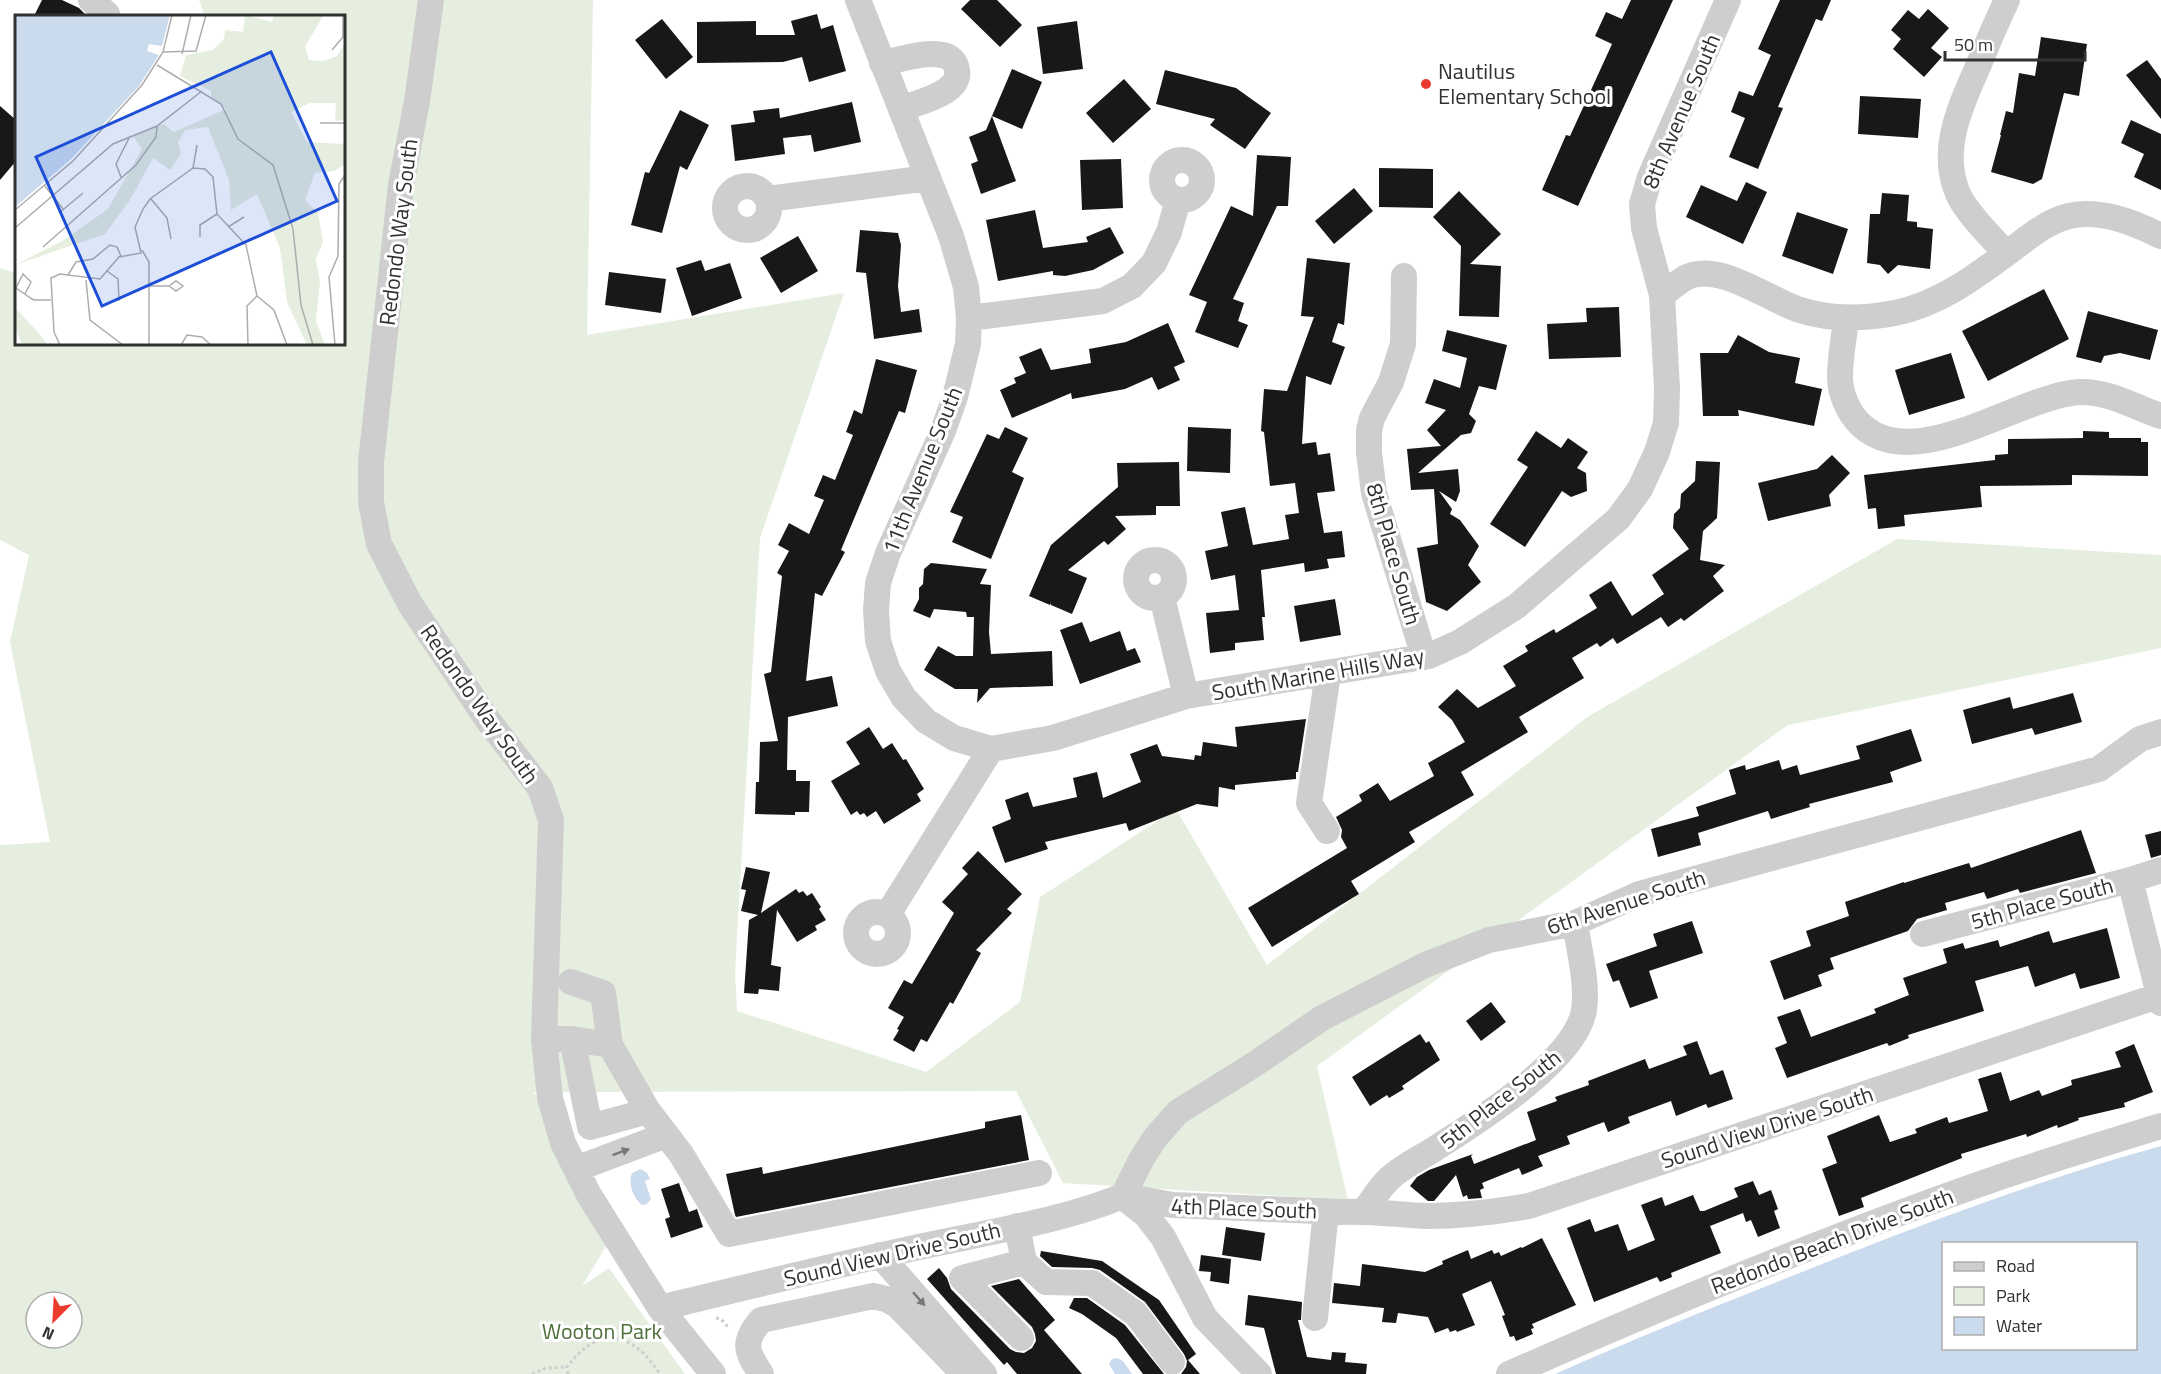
<svg xmlns="http://www.w3.org/2000/svg" width="2161" height="1374" font-family="'Titillium Web',sans-serif">
<style>
.green{fill:#e5eedf;fill-rule:evenodd}
.water{fill:#cbdbee;fill-rule:evenodd}
.building{fill:#181818}
.lines{fill:none;stroke-linecap:round;stroke-linejoin:round}
.path{stroke:#cecece;stroke-width:3;stroke-dasharray:3 3;stroke-linecap:butt}
.minor{stroke:#cecece;stroke-width:26}
.oneway{fill:#787878}
.poi-dot{fill:#ec3b2f;stroke:#fff;stroke-width:2}
.labels{text-anchor:middle;dominant-baseline:central;stroke-width:6;stroke-linejoin:round;paint-order:stroke}
.poi-label{font-size:22px;fill:#313131;stroke:#fff;text-anchor:start}
.street-label{font-size:22px;fill:#313131;stroke:#fff}
.park-label{font-size:22px;fill:#4d6f3c;stroke:#fff}
.inset-road{fill:none;stroke:#adadad;stroke-width:1.5}
.view{fill:#1d4ed8;fill-opacity:0.15;stroke:#1d4ed8;stroke-width:3}
.inset-edge{fill:none;stroke:#313131;stroke-width:3}
</style>
<rect width="100%" height="100%" fill="#fff"/>
<path class="green" d="M199,0H593L587,335L844,293L760,538L735,972L737,1011L926,1072L1020,1002L1040,897L1176,809L1267,965L1589,716L1897,539L2161,555V648L1788,725L1317,1066L1348,1200L1063,1183L1016,1091L534,1092L613,1235L582,1286L609,1268L685,1374H0V845L50,842L10,642L29,555L0,540V268L16,273V344H344V16H205ZM36,1302H72V1338H36Z"/>
<path class="water" d="M2161,1146V1374H1555C1640,1336 1726,1302 1812,1268C1927,1222 2042,1179 2161,1146ZM1944,1244H2136V1348H1944Z
M641,1169L647,1173L650,1179L645,1181L651,1199L647,1204L642,1205C633,1198 628,1184 632,1173Z
M1117,1358L1123,1361L1132,1374H1115L1109,1364L1112,1359Z"/>
<path class="building" d="M42,0H62L79,8L87,16H34Z
M970,0H997L1022,25L1000,47L961,9Z
M1631,0H1673L1578,206L1542,190L1566,135L1570,136L1612,44L1595,36L1606,12L1622,19Z
M1780,0H1831L1822,21L1816,19L1778,107L1783,108L1758,169L1729,157L1745,118L1731,112L1739,91L1753,96L1771,55L1758,49Z
M1928,9L1949,28L1931,48L1942,57L1924,77L1893,49L1901,39L1891,30L1908,10L1919,19Z
M817,14L821,29L833,25L846,71L809,82L802,57L783,62L697,63V22L756,21V35H795L791,21Z
M662,19L693,57L666,79L635,40Z
M1077,21L1083,69L1043,74L1037,27Z
M2041,37L2087,44L2079,96L2064,93L2042,179L2033,184L1991,172L2001,135H2000L2006,111L2013,113L2019,73L2035,76Z
M2147,60L2161,79V119L2126,75Z
M1012,69L1042,82L1022,129L992,116L1016,181L981,194L971,164L978,161L969,137L986,130Z
M1165,70L1236,88L1271,113L1245,149L1210,125L1215,119L1156,104Z
M1124,79L1151,109L1113,143L1086,113Z
M1860,96L1921,99L1918,138L1858,134Z
M852,102L861,142L814,152L811,135L783,138L785,154L735,161L731,125L755,122L753,111L779,108L780,118Z
M0,106L16,120V161L0,180Z
M680,110L709,125L687,170L680,166L662,233L631,225L645,172L649,173Z
M2131,120L2161,134V190L2134,177L2144,154L2121,143Z
M1257,155L1291,157L1288,206H1277L1233,299L1244,303L1238,321L1248,325L1238,348L1195,332L1207,302L1189,295L1231,206L1253,216Z
M1121,159L1123,208L1082,210L1080,160Z
M1379,168L1433,169V208L1379,207Z
M1746,182L1767,192L1743,244L1686,217L1701,185L1737,201Z
M1354,188L1373,211L1334,244L1315,221Z
M1459,191L1501,234L1470,264L1501,266L1499,317L1459,316L1461,246L1433,217Z
M1882,193L1909,195L1907,221L1917,222V227L1933,229L1930,269L1898,265L1888,274L1880,265L1867,263L1870,214H1880Z
M1035,210L1043,248L1088,242L1086,237L1110,227L1124,253L1093,270L1065,276L1053,275V271L998,281L986,220Z
M1797,212L1848,229L1833,274L1782,256Z
M860,230L898,233L901,245L898,286L901,312L919,309L922,332L874,339L866,273L856,272Z
M798,236L818,271L781,293L760,258Z
M1307,258L1350,263L1344,325L1338,323L1332,342L1345,347L1331,385L1306,376L1302,444L1316,442L1318,455L1330,453L1335,491L1317,493L1324,533L1342,531L1345,557L1327,559L1329,568L1305,572L1304,563L1261,570L1265,617H1262L1264,640L1235,643V650L1210,653L1206,613L1239,610L1235,575L1211,580L1205,551L1228,546L1221,512L1245,507L1253,545L1289,539L1285,515L1299,513L1295,483L1270,486L1264,432L1261,431L1264,389L1287,391L1314,317L1301,316Z
M701,260L705,271L730,263L742,298L692,316L676,268Z
M609,272L666,279L661,313L605,305Z
M2044,289L2069,339L1988,381L1962,331Z
M1619,307L1621,357L1549,359L1547,324L1587,322L1586,308Z
M2088,311L2158,330L2150,360L2120,353L2104,356L2101,363L2076,357Z
M1168,323L1185,362L1174,367L1180,380L1158,390L1152,377L1125,389L1072,399L1071,393L1012,418L1000,390L1016,383L1014,378L1026,373L1019,357L1041,348L1051,370L1091,363L1089,349L1126,342Z
M1447,330L1507,345L1496,390L1479,386L1469,414L1476,421L1471,433L1461,435L1418,473L1458,469L1460,491L1456,502L1439,491L1452,509L1450,514L1460,520L1479,546L1468,565L1481,582L1447,611L1426,602L1417,548L1438,544L1434,489L1411,490L1407,449L1441,446L1427,430L1446,410L1425,403L1434,379L1460,388L1467,358L1442,351Z
M1738,335L1769,352L1800,358L1795,383L1822,389L1814,426L1738,410L1739,416H1703L1700,353H1728Z
M1951,353L1965,398L1909,415L1895,370Z
M876,359L917,370L905,413L899,411L841,550L845,552L822,596L815,593L806,681L832,676L838,706L788,717L787,770H796V781H810L809,812H795V815L755,814L756,782H759L760,742L778,741L764,674L771,672L782,576L777,573L789,551L778,545L789,523L809,534L824,500L814,496L823,475L835,480L853,435L846,432L854,410L862,414Z
M1005,427L1028,438L1012,472L1024,478L991,559L952,542L963,517L950,512L987,434L999,439Z
M1188,427L1231,429L1230,473L1187,471Z
M1536,431L1561,448L1568,438L1588,452L1577,468L1586,473L1587,491L1571,497L1562,491L1525,547L1490,524L1528,467L1517,460Z
M2083,431L2109,432V438H2141V442H2148V476L2072,475V485L1980,486L1982,507L1904,515L1905,526L1878,529L1876,508L1868,509L1864,475L1995,460V455L2008,454V439L2083,438Z
M1832,455L1850,473L1829,495L1831,506L1768,521L1758,483L1817,469Z
M1696,461L1720,462L1717,518L1703,531L1700,560L1725,565L1713,576L1724,591L1684,621L1681,618L1668,627L1661,617L1617,644L1613,638L1600,647L1597,643L1572,658L1584,678L1519,717L1528,732L1461,772L1474,795L1409,832L1415,842L1351,881L1359,894L1272,947L1248,908L1347,848L1341,837L1342,830L1336,817L1362,801L1359,795L1378,783L1390,801L1434,776L1428,763L1465,742L1452,720L1438,707L1457,689L1478,708L1516,686L1503,666L1528,651L1525,646L1554,629L1556,633L1597,608L1589,595L1611,581L1632,616L1664,594L1652,575L1689,549L1673,528L1674,514L1680,508L1681,494L1695,481Z
M1179,462L1180,506H1156V515L1115,516L1126,529L1108,545L1104,541L1068,570L1087,578L1072,614L1051,605L1050,603V605L1029,596L1051,545L1118,487L1117,463Z
M931,563L987,569L980,584L991,585L989,632L991,654L1052,651L1053,686L990,688L977,703L978,689H955L924,670L938,646L956,656H973L974,617H967L966,612L934,609L930,618L913,611L919,599V588L923,584L924,569Z
M1335,599L1341,635L1300,642L1294,606Z
M1082,622L1090,642L1120,631L1127,651L1135,648L1141,662L1080,684L1060,630Z
M2073,693L2082,722L2035,735L2032,728L1972,744L1963,710L2010,697L2013,709Z
M1306,719L1298,772H1296V779L1235,785V790L1219,787L1218,807L1197,804L1129,831L1126,823L1045,842L1048,849L1005,863L992,827L1011,819L1005,800L1028,792L1033,807L1077,797L1073,778L1097,772L1103,798L1141,782L1130,754L1157,744L1162,756L1194,760L1195,755L1201,756L1203,742L1237,747L1235,727Z
M869,727L883,749L892,743L903,760L906,759L924,789L917,794L921,801L884,824L876,811L867,817L864,813L860,815L857,811L851,815L831,781L860,764L846,742Z
M1911,729L1922,761L1890,772L1893,782L1809,804L1810,807L1771,819L1768,811L1698,833L1701,845L1658,857L1651,829L1699,816L1696,807L1736,794L1729,770L1745,765L1746,770L1779,760L1782,770L1797,765L1800,775L1860,759L1856,746Z
M2081,830L2096,873L2020,893L2018,889L1987,899L1984,892L1945,903L1947,910L1917,919L1908,931L1830,958L1834,969L1818,975L1822,986L1784,1000L1770,961L1811,946L1806,931L1849,916L1845,902L1904,882V883L1969,863L1971,868Z
M2161,831V855L2151,858L2145,835Z
M978,851L1022,894L1007,909L1012,913L976,950L981,953L953,1004L950,1002L927,1042L921,1039L914,1052L893,1040L899,1030L897,1029L904,1017L888,1008L904,980L912,984L954,913L942,902L968,874L962,868Z
M746,867L770,872L761,913L796,889L799,893L803,891L807,896L812,893L821,907L819,909L826,920L815,926L817,930L797,942L777,910L771,965L781,967L779,991L759,989L758,994L744,993L749,920L758,915L741,911L746,890L741,889Z
M1692,921L1703,953L1649,971L1658,998L1630,1008L1619,980L1613,982L1606,964L1657,946L1653,934Z
M2107,928L2120,978L2080,989L2075,973L2035,987L2028,966L1975,981L1984,1011L1908,1035L1909,1038L1889,1046L1887,1043L1787,1078L1775,1048L1787,1043L1777,1017L1800,1009L1811,1037L1876,1013L1874,1009L1909,995L1903,978L1947,963L1943,949L1963,943L1965,949L1998,940L2000,947L2049,931L2053,943Z
M1491,1002L1506,1022L1481,1041L1466,1021Z
M1420,1034L1426,1043L1429,1041L1440,1060L1402,1086L1404,1089L1389,1098L1387,1095L1370,1106L1352,1077Z
M1697,1041L1710,1075L1723,1070L1733,1099L1708,1108L1706,1104L1676,1116L1671,1101L1628,1117L1630,1123L1608,1132L1604,1122L1567,1136L1570,1144L1538,1156L1543,1166L1522,1175L1519,1168L1482,1183L1484,1188L1480,1190L1482,1198L1468,1199L1467,1195L1463,1197L1456,1175L1434,1201H1428L1410,1186L1417,1177L1429,1170L1473,1154L1471,1156L1474,1164L1536,1140L1527,1112L1557,1101L1555,1097L1589,1085L1588,1081L1645,1059L1649,1069L1687,1055L1683,1046Z
M2134,1044L2153,1092L2124,1103L2125,1107L2078,1118L2079,1120L2058,1128L2057,1125L2027,1137L2026,1134L1961,1154L1962,1158L1861,1198L1864,1207L1839,1216L1822,1169L1837,1163L1827,1136L1879,1115L1890,1142L1917,1133L1915,1129L1947,1117L1949,1123L1988,1111L1978,1079L2001,1072L2010,1101L2039,1090L2042,1096L2072,1085L2071,1080L2121,1067L2115,1052Z
M1021,1115L1029,1160L736,1217L735,1215L726,1174L762,1167L763,1174L985,1128V1122Z
M1753,1181L1759,1195L1771,1190L1778,1209L1774,1211L1780,1228L1758,1237L1751,1220L1746,1222L1743,1213L1710,1226L1721,1253L1671,1273L1672,1277L1660,1282L1657,1277L1594,1302L1567,1228L1590,1219L1595,1232L1618,1224L1628,1251L1655,1240L1641,1205L1662,1197L1665,1206L1693,1195L1700,1211H1704L1738,1197L1734,1188Z
M679,1183L689,1212L697,1209L703,1227L671,1238L665,1219L670,1217L661,1189Z
M1226,1227L1265,1233L1261,1261L1222,1255Z
M1542,1238L1576,1305L1532,1324L1534,1328L1531,1329L1533,1334L1516,1341L1514,1336L1510,1337L1502,1316L1505,1315L1491,1281L1462,1294L1475,1325L1457,1332L1456,1330L1450,1332L1448,1328L1435,1333L1428,1317L1398,1313L1396,1323L1382,1322L1384,1308L1332,1303L1334,1283L1360,1286L1362,1264L1425,1272L1443,1264L1442,1261L1468,1250L1471,1259L1492,1250L1494,1254L1499,1252L1501,1256L1521,1247L1522,1248Z
M1041,1251L1102,1261L1159,1300L1196,1354L1188,1360L1200,1374H1181L1186,1367L1187,1361L1184,1354L1145,1302L1100,1270L1092,1268L1052,1267L1040,1256Z
M1201,1255L1231,1259L1229,1284L1210,1281L1211,1272L1199,1271Z
M939,1268L947,1278L951,1289L1010,1349L1016,1352L1024,1353L1032,1348L1036,1341L1035,1334L1032,1327L991,1286L1019,1279L1055,1320L1044,1330L1082,1374H1017L1007,1362L1004,1365L927,1279Z
M1248,1295L1302,1302L1301,1320H1298L1307,1357L1331,1360L1332,1352L1346,1353L1345,1362L1367,1364L1366,1374H1276L1264,1328L1245,1325Z
M1074,1298H1087L1125,1325L1164,1374H1143L1116,1338L1082,1314L1069,1308Z"/>
<g class="lines">
<path class="path" d="M716,1318L721,1319L729,1328
M532,1374L546,1368L567,1367
M568,1374L567,1367C599,1324 632,1331 660,1374"/>
<path class="minor" d="M91,0L107,14L106,16
M431,0L417,101L401,185L371,462V502L379,544L410,604L487,719L540,788L551,820L544,1039L550,1098L563,1143L589,1195L660,1308L713,1374
M858,0L951,236L966,287L969,318L968,344L955,397L943,431L888,553L878,583L876,610L878,641L888,671L904,698L926,721L954,738L991,749L1053,738L1186,696L1429,656L1460,642L1517,606L1618,519L1640,489L1657,452L1666,423L1667,389L1662,295C1670,289 1677,283 1685,278C1718,260 1768,300 1800,310C1831,320 1863,319 1895,313C1939,304 1975,277 2010,251C2028,238 2047,221 2069,216C2100,209 2133,222 2161,236
M882,63C900,60 924,51 942,55C950,56 956,62 957,70C961,94 918,102 901,109
M1162 180a20 20 0 1 1 40 0a20 20 0 1 1-40 0Z
M725 208a22 22 0 1 1 44 0a22 22 0 1 1-44 0Z
M768,199L928,178
M2006,254C1992,237 1969,216 1959,196C1938,151 1961,105 1979,64C1988,42 1997,21 2007,0
M1404,276L1403,344L1391,382L1372,418L1369,430V453L1374,493L1424,657
M1662,295L1644,228L1642,204L1650,177L1728,0
M969,318L1103,301L1132,286L1154,263L1169,232L1178,200
M1846,318C1844,338 1840,358 1840,377C1840,393 1848,412 1859,423C1912,478 2018,396 2079,392C2109,391 2134,407 2161,416
M1136 579a19 19 0 1 1 38 0a19 19 0 1 1-38 0Z
M1162,597L1186,696
M1327,831L1309,803L1328,673
M2130,880L2161,1003
M856 933a21 21 0 1 1 42 0a21 21 0 1 1-42 0Z
M888,914L991,749
M1923,934L2130,880L2161,870
M571,982L603,993L610,1045
M544,1039H572L610,1045L648,1111L681,1154L729,1234L1039,1173
M572,1039L590,1127L648,1111
M576,1169L666,1135
M1123,1196L1142,1158L1155,1138L1178,1112L1255,1064L1322,1018L1425,965L1489,940L1575,923L1639,894L2099,769L2140,739L2161,732
M1123,1196L1173,1205L1339,1212C1369,1210 1398,1215 1427,1216C1462,1216 1495,1212 1529,1206L2161,995
M1126,1199L1146,1215L1163,1237L1205,1318L1259,1374
M1365,1210C1373,1199 1380,1187 1390,1178C1404,1165 1421,1158 1436,1148C1478,1121 1576,1060 1584,1010C1588,984 1579,949 1575,923
M1017,1226L1024,1262L962,1278L1021,1338
M880,1255L984,1374
M1024,1262L1046,1282L1092,1283L1136,1314L1172,1362
M660,1308C746,1287 832,1266 919,1247C987,1232 1059,1222 1123,1196
M1315,1318L1326,1211
M761,1374C746,1351 742,1342 761,1320L873,1296L886,1299L897,1305L964,1374
M1509,1374C1672,1302 1837,1233 2006,1175C2057,1158 2109,1142 2161,1126"/>
</g>
<defs><path id="oneway-solid" d="M-6-.8H1V-3.2L6.5 0L1 3.2V.8H-6Z" transform="scale(1.5)"/></defs>
<g class="oneway">
<use href="#oneway-solid" transform="translate(621 1152) rotate(-20)"/>
<use href="#oneway-solid" transform="translate(919 1299) rotate(49)"/>
</g>
<circle class="poi-dot" cx="1426" cy="84" r="6"/>
<g class="labels">
<g class="poi-label">
<text x="1438" y="71">Nautilus<tspan x="1438" dy="25">Elementary School</tspan></text>
</g>
<g class="street-label">
<text transform="translate(1681 111) rotate(-67)">8th Avenue South</text>
<text transform="translate(398 232) rotate(-83)">Redondo Way South</text>
<text transform="translate(922 470) rotate(-68)">11th Avenue South</text>
<text transform="translate(1394 554) rotate(74)">8th Place South</text>
<text transform="translate(1318 674) rotate(-10)">South Marine Hills Way</text>
<text transform="translate(480 704) rotate(55)">Redondo Way South</text>
<text transform="translate(1626 902) rotate(-18)">6th Avenue South</text>
<text transform="translate(2042 903) rotate(-15)">5th Place South</text>
<text transform="translate(1500 1099) rotate(-38)">5th Place South</text>
<text transform="translate(1767 1127) rotate(-18)">Sound View Drive South</text>
<text transform="translate(1244 1208) rotate(2)">4th Place South</text>
<text transform="translate(1832 1241) rotate(-21)">Redondo Beach Drive South</text>
<text transform="translate(892 1254) rotate(-13)">Sound View Drive South</text>
</g>
<g class="park-label">
<text x="602" y="1331">Wooton Park</text>
</g>
</g>
<g transform="translate(15 15)">
<rect width="330" height="330" fill="#fff"/>
<path d="M230,0L257,7L259,0H309L290,31L294,45L308,46L322,41L330,28V105L320,106L321,88H295L276,97L292,127L330,129V149L319,156L300,158L290,185L303,198L308,227L301,244L305,267L301,306L310,330H292L272,287L265,233L242,179L216,195L214,165L193,112L170,115L163,127L166,139L155,155L138,143L115,185L90,219L0,250L49,225L93,194L127,134L118,121L149,109L159,117L211,94L196,82V76L165,61L171,40L198,35L209,24L210,15L228,17ZM0,292L27,322L32,330H7L0,311Z" fill="#e5eedf"/>
<path d="M0,0H155L147,31L134,29L132,36L144,40L124,71L56,144L0,192Z" fill="#cbdbee"/>
<path class="inset-road" d="M317,35L328,22V0M148,37L181,36L191,0M167,39L176,0M142,50L206,89L223,124L258,150L278,214L286,290L298,330M305,108H330M178,153L190,154L198,162L202,199L231,230L242,281M178,153L182,130M106,162L101,149L115,121M30,171L48,194M136,184L152,203L156,224M0,195L58,146L127,70L148,37L157,0M44,198L68,178M213,212L229,202M0,213L98,129L142,111L187,76M185,222V210L202,199M28,232L121,150L141,122L142,111M127,235L134,247V330M92,256L103,264L104,286M53,260L61,247L78,244L95,230L102,232L106,241M71,265L75,305L108,330M134,271H154L161,266L168,271L161,276L154,271M10,279L16,267L8,259L1,273L17,284L19,285H36M242,281L259,295L272,330M45,330L39,317L36,263L45,259L85,264L104,242L126,238L120,212L128,194L135,184L178,153M166,330L172,320L187,322L196,330M233,330L232,291L242,281M320,330L314,262L323,241L324,169L330,160"/>
<path class="view" d="M256,37L322,186L87,291L21,142Z"/>
<rect width="330" height="330" class="inset-edge"/>
</g>
<rect x="1942" y="1242" width="195" height="108" fill="#ffffff" stroke="#adadad" stroke-width="1.5"/>
<rect x="1954" y="1262" width="30" height="9" fill="#cecece" stroke="#adadad" stroke-width="1.5"/>
<text x="1996" y="1272" font-size="18" fill="#313131">Road</text>
<rect x="1954" y="1287" width="30" height="18" fill="#e5eedf" stroke="#adadad" stroke-width="1.5"/>
<text x="1996" y="1302" font-size="18" fill="#313131">Park</text>
<rect x="1954" y="1317" width="30" height="18" fill="#cbdbee" stroke="#adadad" stroke-width="1.5"/>
<text x="1996" y="1332" font-size="18" fill="#313131">Water</text>
<g transform="translate(54 1320) rotate(204)"><circle r="28" fill="#ffffff" stroke="#adadad" stroke-width="1.5"/>
<path d="M0-4.5L10 22L0 15L-10 22Z" fill="#ec3b2f"/>
<text y="-9" font-size="16" font-weight="bold" text-anchor="middle" fill="#313131">N</text>
</g>
<path d="M1945 51v9h140v-9" fill="none" stroke="#313131" stroke-width="3"/>
<text x="1954" y="51" font-size="18" fill="#313131" stroke="#ffffff" stroke-width="4.5" paint-order="stroke">50 m</text>
</svg>
